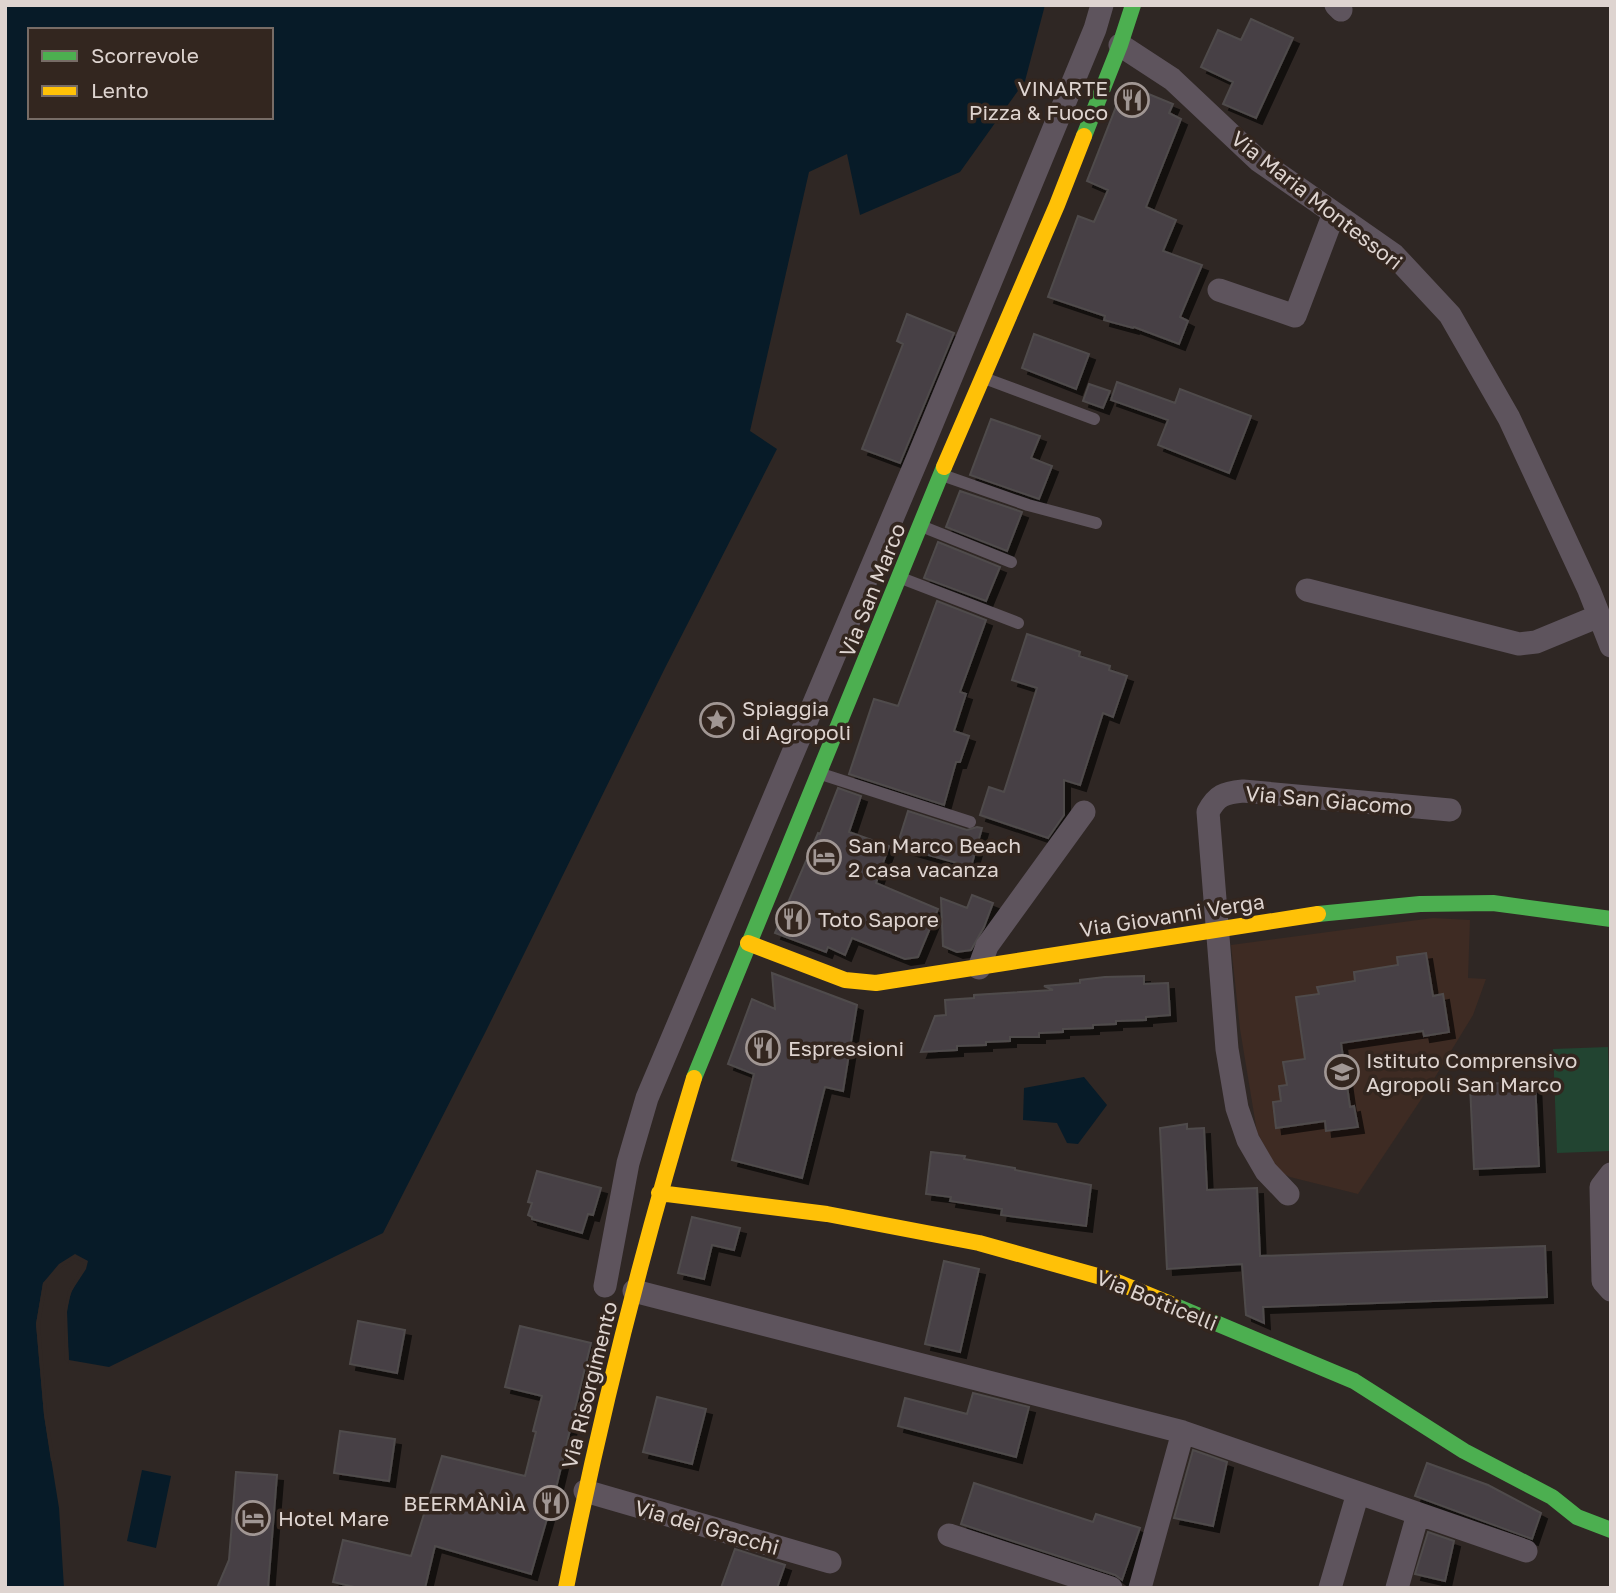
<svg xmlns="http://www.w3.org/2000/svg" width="1616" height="1593" font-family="'Golos Text',sans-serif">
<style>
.built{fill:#3e2b23}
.green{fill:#224431}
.water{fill:#071b28;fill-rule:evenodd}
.pier{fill:#2f2724}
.building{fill:#464045;stroke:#504b4c;stroke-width:2;filter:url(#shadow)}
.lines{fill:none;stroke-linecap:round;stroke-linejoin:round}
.lane{stroke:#5e545d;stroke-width:12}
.street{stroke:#5e545d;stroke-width:23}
.fast{stroke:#4caf50;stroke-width:16}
.slow{stroke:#ffc107;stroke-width:16}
.labels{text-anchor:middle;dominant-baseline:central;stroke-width:7;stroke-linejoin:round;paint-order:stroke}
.poi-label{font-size:21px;fill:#ded4d0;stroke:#33261f;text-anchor:start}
.street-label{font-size:21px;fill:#ded4d0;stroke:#33261f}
</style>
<defs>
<filter id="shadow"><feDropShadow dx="6" dy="6" stdDeviation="0" flood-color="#0009"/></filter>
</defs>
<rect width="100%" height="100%" fill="#2f2724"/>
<path class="built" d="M1433,918L1470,920L1468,978L1486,979L1473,1015L1426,1092L1358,1194L1290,1177L1278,1171L1257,1132L1240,1029L1231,945Z"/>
<path class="green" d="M1608,1047L1611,1151L1557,1153L1553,1049Z"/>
<path class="water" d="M5,5H1045L1025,81L960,172L860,215L847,154L809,172L750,431L777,449L665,668L486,1031L383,1233L109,1367L69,1360C68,1339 63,1312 72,1291C77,1280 85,1273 87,1261L75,1255L43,1283L36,1324L44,1415L59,1508L64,1588H5ZM30,30H271V117H30Z
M1084,1077L1107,1105L1078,1144L1067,1143L1057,1123L1023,1120L1024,1088Z
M142,1470L171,1476L156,1548L127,1541Z"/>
<path class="pier" d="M75,1254L88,1261L86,1269L71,1292L67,1311L69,1364L65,1360L64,1311L68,1291L84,1263L75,1258L62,1267L47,1284L40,1324L47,1414L55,1461H51L44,1415L36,1324L43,1283L59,1264Z"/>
<path class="building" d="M1251,19L1293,38L1256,118L1223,104L1233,82L1201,67L1218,30L1241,40Z
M1146,93L1173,104L1169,113L1181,119L1146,207L1176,220L1163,251L1202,265L1180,317L1188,321L1179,344L1134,327L1133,328L1104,320L1105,316L1048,297L1078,216L1094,222L1108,190L1087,181L1121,94L1142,103Z
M907,314L954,333L900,463L862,449L903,344L897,341Z
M1034,334L1089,354L1076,389L1022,368Z
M1117,382L1175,403L1180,389L1251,416L1229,473L1158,445L1168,420L1111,400Z
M1089,384L1110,391L1103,408L1083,401Z
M991,419L1040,436L1031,458L1052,466L1039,499L970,475Z
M960,491L1022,512L1007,551L946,527Z
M938,542L1000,567L986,601L924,578Z
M937,601L986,620L960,692L966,694L954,731L969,736L960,762H956L944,805L849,774L874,699L898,706Z
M1027,634L1080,652L1079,656L1110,666L1109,670L1127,676L1113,717L1103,713L1080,785L1064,780V815L1048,838L980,815L989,787L1004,792L1037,688L1012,680Z
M838,788L861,796L849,832L889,846L876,883L938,909L918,957L905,959L852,938L845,955L828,947L826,952L775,933L818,833L820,834Z
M908,811L967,830L977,827L982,828L971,867L897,846Z
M972,895L993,903L984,927L971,950L957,952L943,946L941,898L967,908Z
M1426,953L1433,996L1443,994L1449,1032L1424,1036L1423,1031L1341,1043L1350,1107L1354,1106L1358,1127L1326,1131L1325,1121L1276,1128L1273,1102L1281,1101L1279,1086L1287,1085L1283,1062L1305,1059L1296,997L1319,994L1317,987L1355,981L1354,972L1398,965L1397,957Z
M772,973L857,1005L843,1091L825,1087L802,1178L732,1160L754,1074L728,1064L752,999L775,1009Z
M1144,976V984L1168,983L1170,1015L1146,1017V1020L1116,1021V1024L1093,1025V1028L1063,1029V1032L1039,1033V1037H1010V1041L986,1042V1045L957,1046V1050L921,1052L935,1016L946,1015L945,1000L974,998V995L1053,990L1044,986L1080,983V980L1105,977Z
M1535,1081L1539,1166L1474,1169L1470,1085Z
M1187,1124V1129L1204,1128L1207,1190L1257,1188L1260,1256L1545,1246L1547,1297L1263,1307L1264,1323L1246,1315L1242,1264L1167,1269L1160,1128Z
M931,1152L965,1156L964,1159L1015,1168V1170L1091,1185L1086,1226L1001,1215L1002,1209L950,1201L951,1197L926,1194Z
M537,1171L601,1188L593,1215L588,1214L582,1233L532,1219V1217L528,1215L532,1203L528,1202Z
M692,1217L740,1228L734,1250L712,1245L704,1279L678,1273Z
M944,1261L979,1269L960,1352L925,1344Z
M358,1321L405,1330L397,1373L350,1364Z
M520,1326L591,1343L557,1484L531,1574L435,1546L425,1588H359L333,1582L343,1540L411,1556L442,1456L525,1476L536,1432L533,1431L542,1396L505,1387Z
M973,1393L1029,1407L1016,1457L898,1426L905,1398L967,1414Z
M657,1397L706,1409L692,1464L643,1452Z
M340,1431L395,1439L389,1481L334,1473Z
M1193,1450L1227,1462L1213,1526L1174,1518Z
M1427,1463L1488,1485L1541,1513L1532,1539L1415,1496Z
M236,1472L277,1475L268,1588H217L229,1560Z
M974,1483L1093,1522L1096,1514L1140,1528L1122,1580L1115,1575L961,1524Z
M1428,1532L1454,1541L1445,1581L1415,1574Z
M735,1549L785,1565L777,1588H721Z"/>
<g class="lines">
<path class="lane" d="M984,378L1094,419
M942,475L1028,505L1096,523
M921,526L1011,562
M901,578L1018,623
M818,773L970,822"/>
<path class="street" d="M1336,5L1341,10
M1120,45L1172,79L1258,160L1394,255L1450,315L1509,418L1589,590L1611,646
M1219,290L1295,316L1334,213
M1307,590L1519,644L1536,642L1599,616
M979,968L987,946L1084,812
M1611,1174L1601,1187L1603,1281L1611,1290
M1288,1194L1266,1171L1248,1140L1237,1108L1227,1049L1208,812C1217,795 1224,793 1243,791L1450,810
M605,1286L628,1163L647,1098L919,455L1095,29L1102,5
M634,1291L1183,1432L1526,1551
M585,1491L830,1562
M949,1535L1111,1588
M1140,1588L1183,1432
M1330,1588L1358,1493
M1397,1588L1418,1514"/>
<path class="fast" d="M1084,136L1120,45L1133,5
M1318,914L1420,904L1493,903L1611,919
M694,1078L944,467
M1173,1305L1354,1381L1464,1451L1552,1497L1577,1517L1611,1530"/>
<path class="slow" d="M944,467L1057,205L1084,136
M748,943L845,980L876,983L1318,914
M659,1193L827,1214L979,1243L1112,1280L1173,1305
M566,1588C600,1416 643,1246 694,1078"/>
</g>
<defs>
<g id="restaurant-ring" transform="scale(1.75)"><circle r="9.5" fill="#33261f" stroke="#a19794" stroke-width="1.5"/><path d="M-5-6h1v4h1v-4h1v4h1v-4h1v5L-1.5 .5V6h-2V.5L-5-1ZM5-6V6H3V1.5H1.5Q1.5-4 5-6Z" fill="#a19794"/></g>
<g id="sight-ring" transform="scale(1.75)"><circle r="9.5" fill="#33261f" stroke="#a19794" stroke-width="1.5"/><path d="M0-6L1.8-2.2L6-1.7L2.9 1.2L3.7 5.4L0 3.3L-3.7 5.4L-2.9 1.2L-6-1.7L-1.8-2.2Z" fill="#a19794"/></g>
<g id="hotel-ring" transform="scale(1.75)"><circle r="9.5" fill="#33261f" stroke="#a19794" stroke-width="1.5"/><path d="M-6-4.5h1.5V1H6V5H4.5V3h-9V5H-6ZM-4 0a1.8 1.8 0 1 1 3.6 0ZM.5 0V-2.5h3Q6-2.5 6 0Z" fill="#a19794"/></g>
<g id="school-ring" transform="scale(1.75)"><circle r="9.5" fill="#33261f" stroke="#a19794" stroke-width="1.5"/><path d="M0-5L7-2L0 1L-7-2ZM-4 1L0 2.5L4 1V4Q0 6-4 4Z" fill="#a19794"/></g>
</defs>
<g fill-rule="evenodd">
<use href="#restaurant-ring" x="1132" y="100"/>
<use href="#sight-ring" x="717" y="720"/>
<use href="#hotel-ring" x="824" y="857"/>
<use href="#restaurant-ring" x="793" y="919"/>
<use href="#restaurant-ring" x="763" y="1048"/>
<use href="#school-ring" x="1342" y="1072"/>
<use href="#restaurant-ring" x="551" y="1503"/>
<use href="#hotel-ring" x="253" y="1518"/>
</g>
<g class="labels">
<g class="poi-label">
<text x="1108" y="88" text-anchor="end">VINARTE<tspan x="1108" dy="24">Pizza &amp; Fuoco</tspan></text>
<text x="742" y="708">Spiaggia<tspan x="742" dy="24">di Agropoli</tspan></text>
<text x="848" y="845">San Marco Beach<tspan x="848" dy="24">2 casa vacanza</tspan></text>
<text x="818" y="919">Toto Sapore</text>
<text x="788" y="1048">Espressioni</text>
<text x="1366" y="1060">Istituto Comprensivo<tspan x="1366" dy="24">Agropoli San Marco</tspan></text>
<text x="526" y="1503" text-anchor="end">BEERMÀNÌA</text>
<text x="278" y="1518">Hotel Mare</text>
</g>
<g class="street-label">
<text transform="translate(1317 200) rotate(38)">Via Maria Montessori</text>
<text transform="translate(872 590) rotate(-68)">Via San Marco</text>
<text transform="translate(1329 800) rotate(5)">Via San Giacomo</text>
<text transform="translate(1172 915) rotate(-9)">Via Giovanni Verga</text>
<text transform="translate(1157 1300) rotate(22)">Via Botticelli</text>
<text transform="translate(589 1385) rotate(-76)">Via Risorgimento</text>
<text transform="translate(707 1527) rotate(16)">Via dei Gracchi</text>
</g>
</g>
<rect width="1616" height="1593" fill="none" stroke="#ded4d0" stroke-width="14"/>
<rect x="28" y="28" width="245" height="91" fill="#33261f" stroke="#776c66" stroke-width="2"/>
<rect x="42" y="51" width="35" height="10" fill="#4caf50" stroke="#776c66" stroke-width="2"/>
<text x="91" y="63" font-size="21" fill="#ded4d0">Scorrevole</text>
<rect x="42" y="86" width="35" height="10" fill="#ffc107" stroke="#776c66" stroke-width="2"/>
<text x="91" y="98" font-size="21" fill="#ded4d0">Lento</text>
</svg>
